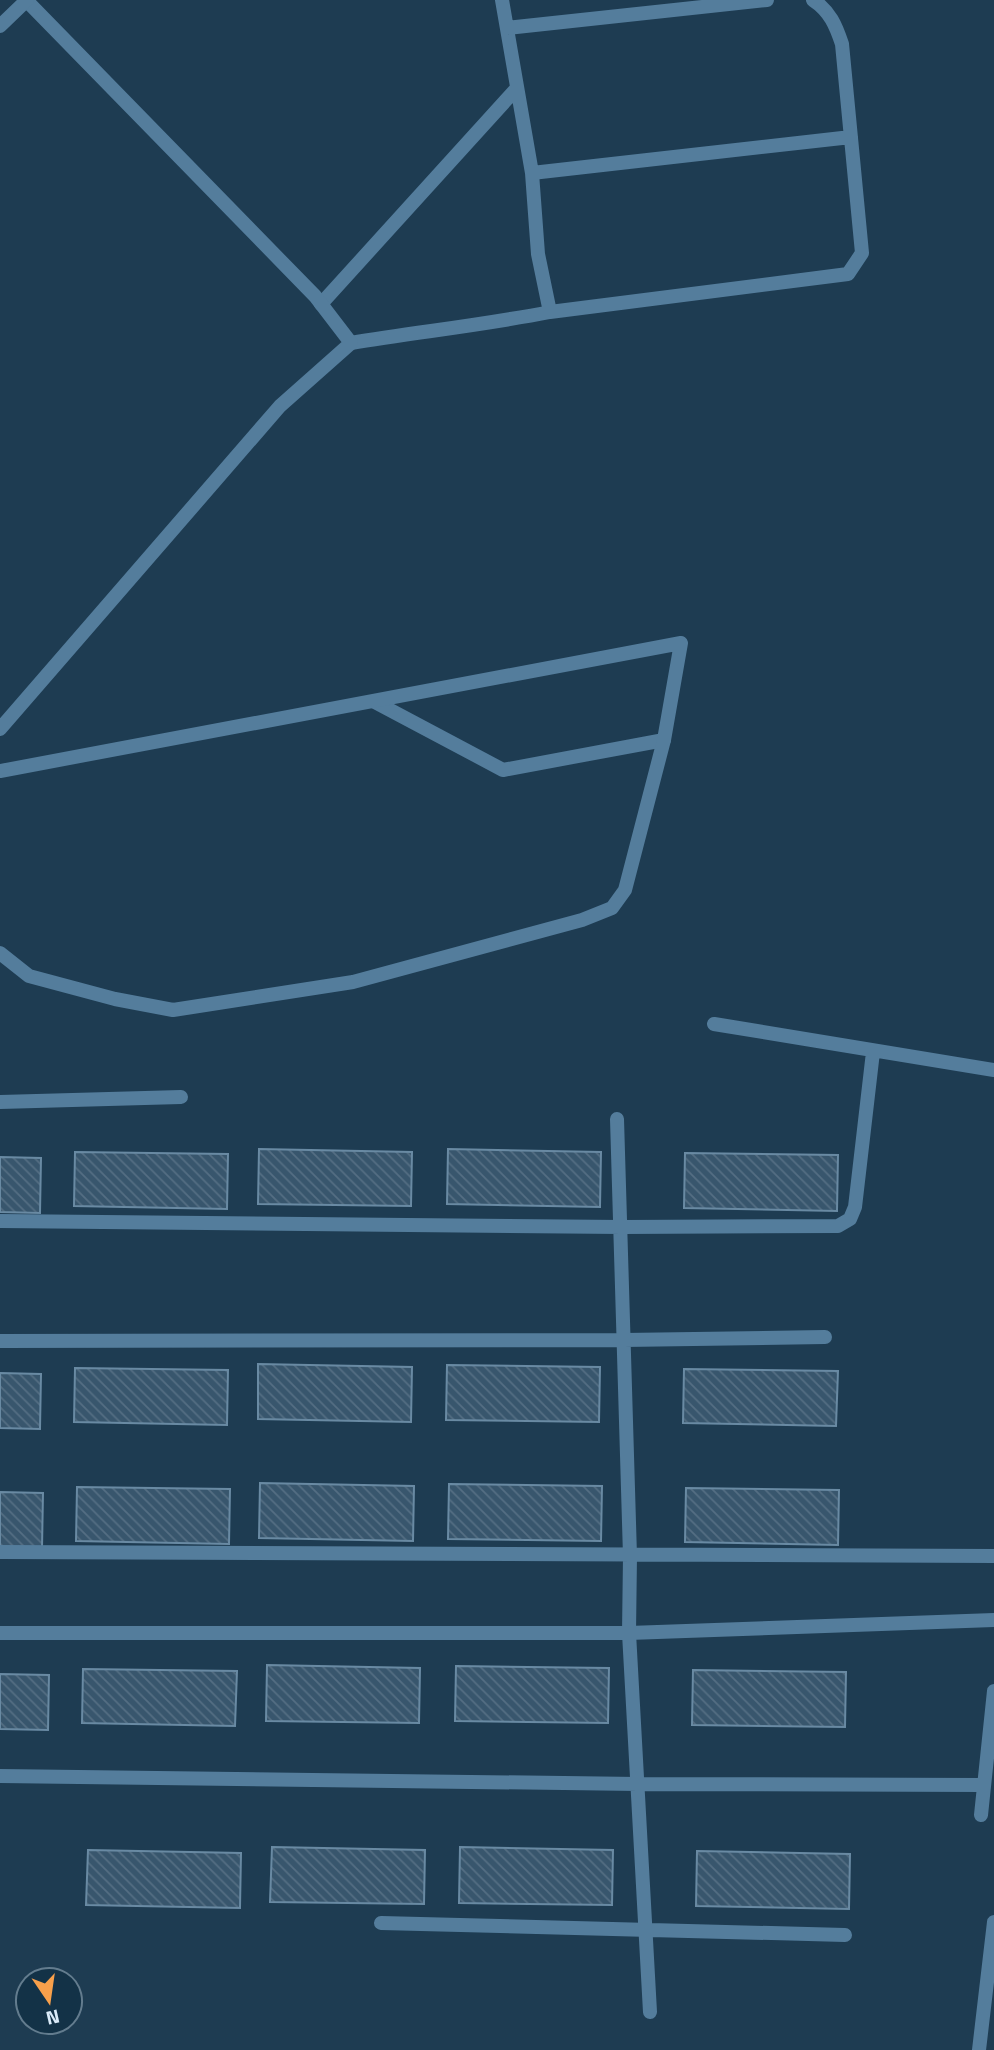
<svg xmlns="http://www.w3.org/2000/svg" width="994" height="2050" font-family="'Titillium Web',sans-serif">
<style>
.building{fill:url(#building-back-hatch);stroke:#698aa3;stroke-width:2}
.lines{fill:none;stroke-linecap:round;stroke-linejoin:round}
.service{stroke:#547d9c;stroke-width:14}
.minor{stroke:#547d9c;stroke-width:14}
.tertiary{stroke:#547d9c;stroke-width:14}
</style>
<defs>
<pattern id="building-back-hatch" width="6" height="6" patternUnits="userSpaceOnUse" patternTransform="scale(1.75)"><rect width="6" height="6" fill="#38566d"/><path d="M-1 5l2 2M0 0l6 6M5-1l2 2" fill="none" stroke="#546e83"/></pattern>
</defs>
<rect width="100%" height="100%" fill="#1e3c52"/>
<path class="building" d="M259,1149L412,1152L411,1206L258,1204Z
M448,1149L601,1152L600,1207L447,1204Z
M75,1152L228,1154L227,1209L74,1206Z
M685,1153L838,1155L837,1211L684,1208Z
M0,1157L41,1158L40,1213L0,1212Z
M258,1364L412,1367L411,1422L258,1419Z
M447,1365L600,1367L599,1422L446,1420Z
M75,1368L228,1370L227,1425L74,1422Z
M684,1369L838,1371L836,1426L683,1423Z
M0,1373L41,1374L40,1429L0,1428Z
M260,1483L414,1486L413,1541L259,1538Z
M449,1484L602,1486L601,1541L448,1539Z
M77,1487L230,1489L229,1544L76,1541Z
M686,1488L839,1490L838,1545L685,1542Z
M0,1492L43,1493L42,1548L0,1547Z
M267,1665L420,1668L419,1723L266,1721Z
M456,1666L609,1668L608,1723L455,1721Z
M83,1669L237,1671L235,1726L82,1723Z
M693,1670L846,1672L845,1727L692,1725Z
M0,1674L49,1675L48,1730L0,1729Z
M272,1847L425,1850L424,1904L270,1902Z
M460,1847L613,1850L612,1905L459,1903Z
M88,1850L241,1853L240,1908L86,1905Z
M697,1851L850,1854L849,1909L696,1906Z"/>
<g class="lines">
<path class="service" d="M507,28L767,0
M532,173L851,137
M321,304L517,88
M550,312L848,274L862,253L842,44C836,26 830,11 813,0
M351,343C417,332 484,325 550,312L538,254L532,173L502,0
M375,702L503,770L664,740
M979,2050L994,1922"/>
<path class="minor" d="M0,729L280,406L351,343L315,296L27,1
M0,771L681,643L664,740L625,890L612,908L582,920L353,982L173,1010L115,999L29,976L0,953
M714,1024L994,1070
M0,1102L181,1097
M617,1119L630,1556L629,1633L650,2012
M0,1221L622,1227L838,1226L850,1219L855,1207L873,1052
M0,1341L624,1340L825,1337
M0,1552L994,1556
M0,1633H629L994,1620
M0,1776L638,1784L983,1785
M981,1815L994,1691
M381,1923L845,1935"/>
<path class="tertiary" d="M0,26L27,0"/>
</g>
<g transform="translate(49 2001) rotate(167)"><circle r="33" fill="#133247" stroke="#637c8e" stroke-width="2"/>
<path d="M0-5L12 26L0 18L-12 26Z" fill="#f8a04b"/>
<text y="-10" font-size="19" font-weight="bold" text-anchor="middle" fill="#daebf9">N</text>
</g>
</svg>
